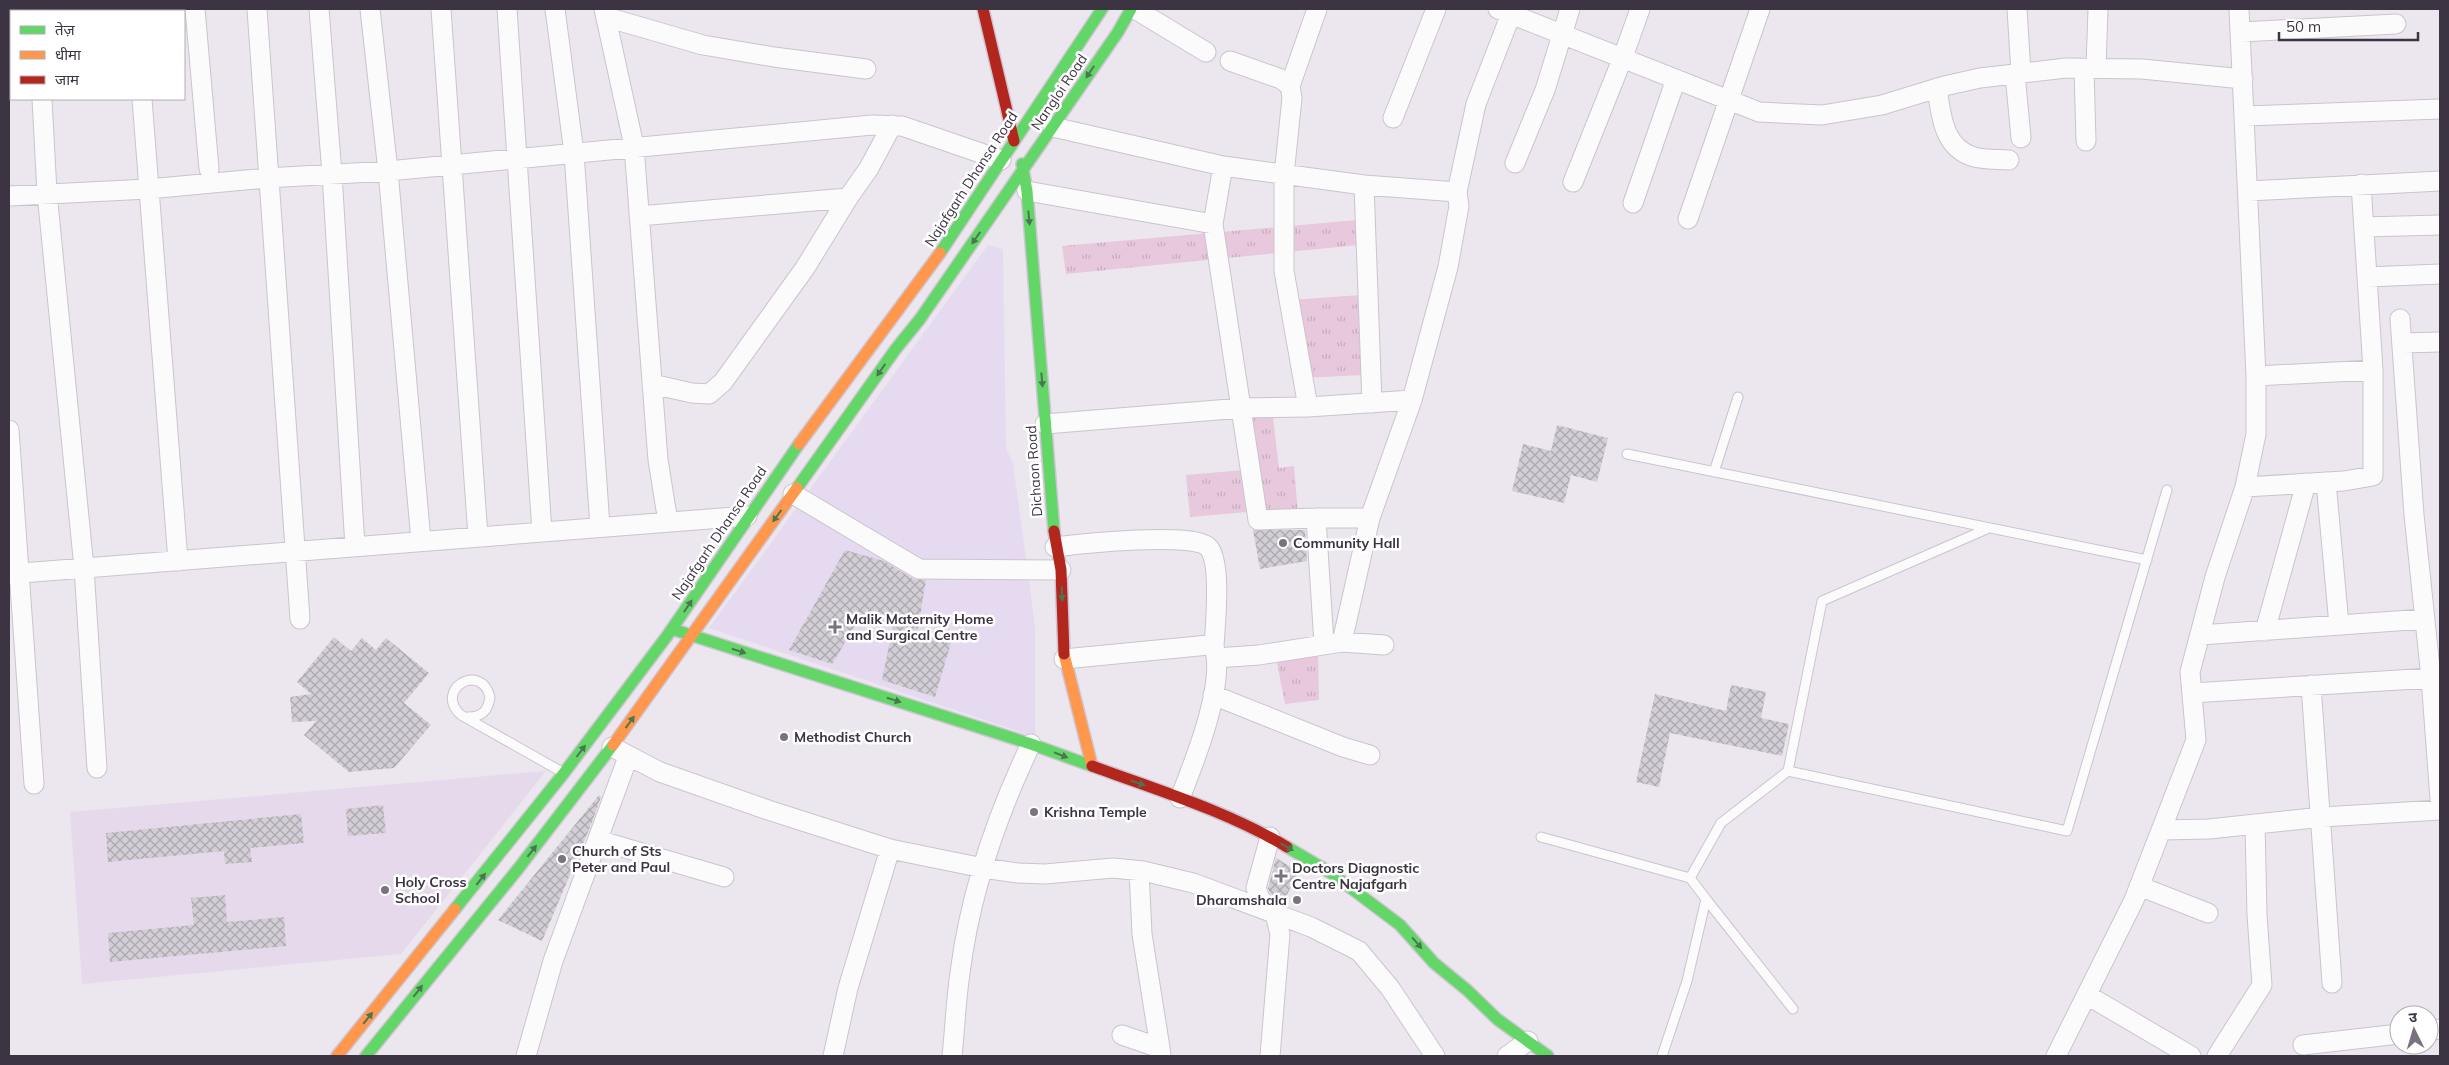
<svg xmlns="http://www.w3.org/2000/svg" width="2449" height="1065" font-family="Mulish,'Noto Sans Devanagari',sans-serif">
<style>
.commercial{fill:#e6daf1}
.education{fill:#e6d9ec}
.park{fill:url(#park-tufts)}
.building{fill:url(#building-cross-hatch)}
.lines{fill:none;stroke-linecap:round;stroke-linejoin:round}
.lane-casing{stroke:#cac4cc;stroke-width:11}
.street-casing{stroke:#cac4cc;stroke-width:21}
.fast-casing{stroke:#cfc4d3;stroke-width:14}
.slow-casing{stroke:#cfc4d3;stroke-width:14}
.jam-casing{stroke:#cfc4d3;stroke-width:14}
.lane{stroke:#fcfbfc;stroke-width:9}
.street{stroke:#fcfbfc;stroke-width:19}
.fast{stroke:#63d668;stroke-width:11}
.slow{stroke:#ff974d;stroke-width:11}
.jam{stroke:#b3261e;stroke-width:11}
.oneway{fill:#4c7552}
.poi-dot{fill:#7a737f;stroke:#fff;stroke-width:2}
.labels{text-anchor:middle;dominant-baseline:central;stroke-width:5;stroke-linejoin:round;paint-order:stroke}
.street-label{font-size:14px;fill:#3d3443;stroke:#fff}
.poi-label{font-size:14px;font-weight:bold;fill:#3d3443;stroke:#fff;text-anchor:start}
</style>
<defs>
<pattern id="park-tufts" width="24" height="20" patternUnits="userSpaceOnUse" patternTransform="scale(1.25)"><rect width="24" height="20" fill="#e8c8dc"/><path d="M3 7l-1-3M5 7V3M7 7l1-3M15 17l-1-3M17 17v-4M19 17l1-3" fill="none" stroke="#c8acbe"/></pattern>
<pattern id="building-cross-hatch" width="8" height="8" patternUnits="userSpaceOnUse" patternTransform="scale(1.25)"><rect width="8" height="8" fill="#d3ced6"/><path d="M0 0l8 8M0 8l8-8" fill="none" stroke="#aca8af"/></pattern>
</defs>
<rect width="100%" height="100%" fill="#ece7ee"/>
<path class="commercial" d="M988,245L1003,249L1006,449L1013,463L1035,626V737L709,628Z"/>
<path class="education" d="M546,771L401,954L82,984L70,812Z"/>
<path class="park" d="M1357,220L1359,245L1066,274L1062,246Z
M1360,295L1362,375L1303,378L1292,300Z
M1272,409L1279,468L1294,466L1298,514L1264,513L1248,413Z
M1244,470L1247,512L1190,517L1186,475Z
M1318,651L1319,700L1285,704L1276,657Z"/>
<path class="building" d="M1557,425L1608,438L1597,482L1571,475L1564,503L1512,491L1523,444L1551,451Z
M1253,530H1305L1307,561L1260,569Z
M845,550L884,561L913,579L926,580L917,634L951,643L935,697L882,680L893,626L860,618L832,664L789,650Z
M334,637L351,651L362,638L376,650L386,638L429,673L404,703L431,725L394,768L349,772L304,735L316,721L292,722L290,697L311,694L297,682Z
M1731,685L1766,692L1761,718L1789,724L1782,756L1670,733L1659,787L1636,782L1655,694L1726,711Z
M599,795L601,797L591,825L542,941L498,920Z
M383,805L386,833L348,836L346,809Z
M301,814L304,843L250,848L252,862L225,864L224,851L108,862L106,833Z
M1276,858L1299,872L1282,904L1270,893L1268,888Z
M225,895L227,922L284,917L286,946L110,962L108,933L194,925L191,898Z"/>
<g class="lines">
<g class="lane-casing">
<path id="lane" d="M1627,454L2147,560
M1714,472L1738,397
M468,717C482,717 488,711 490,697C481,661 433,690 461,715L562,772
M1788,771L2067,831L2167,490
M1541,837L1690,878
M1706,899L1793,1009
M1662,1056L1687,981L1706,899L1690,878L1721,823L1788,771L1822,601L1989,528"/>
</g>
<g class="street-casing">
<path id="street" d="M36,9V11
M135,9V11
M195,9L209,169
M257,9L300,619
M319,9L332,174L355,547
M370,9L388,171L421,541
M441,9L478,537
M507,9L542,532
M555,9L574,153L600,527
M604,9L634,146L658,460L668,522
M1135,9L1206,52
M1498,9L1759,112L1822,115L1882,105L1944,86L1980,78L2066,68L2142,69L2243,79
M2017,9L2021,73
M606,17L703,45L774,57L866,69
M2241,32L2396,24
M1230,61L1281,79L1290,86L1292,98L1284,175V271L1308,407
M2084,68L2086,141
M2096,68L2098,9
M2015,74L2021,138
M1290,86L1317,9
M1937,88C1941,115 1943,148 1974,157C1984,160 1998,159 2009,160
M42,99L47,193L84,568L97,768
M142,99L178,561
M2244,116L2440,109
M1393,118L1436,9
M1053,127L1223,166L1364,185L1457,192L1459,206L1448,267L1412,400L1370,518L1342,642
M1515,163L1545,90L1570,9
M1223,166L1213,224L1258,520L1316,518
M1573,182L1623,57L1640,9
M1364,185L1372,403
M1027,191L1213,224
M2248,191L2440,181
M1457,192L1476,104L1511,14
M9,196L148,189L267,178L388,171L872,125L902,126L1001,160
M1633,203L1676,79
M639,216L848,198
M1688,219L1760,9
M2364,227L2440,225
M2367,277L2440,274
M2400,319L2414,515L2431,678L2440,799
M2402,343L2440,342
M2256,376L2373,370
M652,384L692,393L709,394L723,382L805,268L848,198L869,168L892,125
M1045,424L1242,408L1308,407L1412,400
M9,430L34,784
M2326,482L2339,625
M2245,487L2344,481L2373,476V370L2361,184
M793,494L919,569L1061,570
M1055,547C1078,544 1198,531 1209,548C1222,565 1215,625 1214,647
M9,574L747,516
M2265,631L2306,483
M2200,635L2424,619
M1324,644L1316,518H1370
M1216,658L1259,655L1342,642L1384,645
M1064,659L1209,645L1214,647C1226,683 1194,763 1180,798
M2311,685L2332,983
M2192,693L2431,678
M1213,695L1343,747L1370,755
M612,747L660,772L768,810L890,849L983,868L1018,873L1045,874L1113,868L1143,871L1193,883L1311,927L1359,951L1390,988L1435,1056
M2162,830L2209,829L2322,817L2440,810
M1270,837L1256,888L1260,899L1275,914L1280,934L1270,1056
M598,840L724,877
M1139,871L1142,934L1160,1048
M2139,886L2208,913
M2087,995L2191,1056
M2429,1031L2440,1029
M1122,1035L1160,1048L1161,1056
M2303,1045L2399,1034
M526,1056L553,961L628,757
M833,1056L848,988L890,849
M952,1056C955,1028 956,1000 960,973C970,894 997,815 1031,744
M1507,1056L1528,1041
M2056,1056L2134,900L2196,740L2190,672L2215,577L2245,487L2256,434V376L2239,9
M2217,1056L2262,985L2257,915L2255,824"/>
</g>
<g class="fast-casing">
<path id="fast" d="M1022,164L1027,191L1054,531
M940,253L1102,9
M797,488L895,350L920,319L1118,32L1131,9
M675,630L1031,744L1092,766
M1287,847L1331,873L1400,925L1434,963L1467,990L1497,1019L1548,1056
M455,909L564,773L667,636L799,444
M366,1056L518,869L613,745"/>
</g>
<g class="slow-casing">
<path id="slow" d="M799,444L940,253
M1064,654L1092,766
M613,745L797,488
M337,1056L455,909"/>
</g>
<g class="jam-casing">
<path id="jam" d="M983,9L1014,141
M1054,531L1061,570L1064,654
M1092,766C1157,790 1227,811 1287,847"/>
</g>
<use href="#lane" class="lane"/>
<use href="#street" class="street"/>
<use href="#fast" class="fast"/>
<use href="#slow" class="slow"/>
<use href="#jam" class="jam"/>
</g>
<defs><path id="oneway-solid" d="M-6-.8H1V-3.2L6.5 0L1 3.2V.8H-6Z" transform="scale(1.25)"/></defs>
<g class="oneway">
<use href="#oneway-solid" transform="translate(1090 72) rotate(124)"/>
<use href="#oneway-solid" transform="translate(1029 218) rotate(85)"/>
<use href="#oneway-solid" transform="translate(976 238) rotate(125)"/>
<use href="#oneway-solid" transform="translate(881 370) rotate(125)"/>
<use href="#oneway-solid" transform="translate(1042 380) rotate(85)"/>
<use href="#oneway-solid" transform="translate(777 516) rotate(126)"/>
<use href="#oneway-solid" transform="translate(1062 594) rotate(88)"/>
<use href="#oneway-solid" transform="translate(688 606) rotate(-56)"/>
<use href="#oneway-solid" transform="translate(739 651) rotate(18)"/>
<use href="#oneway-solid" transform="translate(894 700) rotate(18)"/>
<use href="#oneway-solid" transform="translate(630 722) rotate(-54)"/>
<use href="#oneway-solid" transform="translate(581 751) rotate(-53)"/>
<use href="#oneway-solid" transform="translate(1061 755) rotate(21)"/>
<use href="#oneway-solid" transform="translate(1138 783) rotate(19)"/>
<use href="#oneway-solid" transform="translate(1287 847) rotate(30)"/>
<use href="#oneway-solid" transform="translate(532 851) rotate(-52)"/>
<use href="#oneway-solid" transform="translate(481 879) rotate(-52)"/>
<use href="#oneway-solid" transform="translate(1417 943) rotate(49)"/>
<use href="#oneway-solid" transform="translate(418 991) rotate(-52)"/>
<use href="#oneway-solid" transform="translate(368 1018) rotate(-51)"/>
</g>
<g class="poi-dot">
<circle cx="1283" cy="543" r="5"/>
<path d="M832.5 619.5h5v5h5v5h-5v5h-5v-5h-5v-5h5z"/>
<circle cx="784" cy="737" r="5"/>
<circle cx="1034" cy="812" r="5"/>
<circle cx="562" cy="859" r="5"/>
<path d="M1278.5 868.5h5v5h5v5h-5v5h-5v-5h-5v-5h5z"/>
<circle cx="385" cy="890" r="5"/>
<circle cx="1297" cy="900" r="5"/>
</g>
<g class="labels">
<g class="street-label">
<text transform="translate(1059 92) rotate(-56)">Nangloi Road</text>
<text transform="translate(971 179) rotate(-57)">Najafgarh Dhansa Road</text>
<text transform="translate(1034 471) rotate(-94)">Dichaon Road</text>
<text transform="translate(719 533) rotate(-56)">Najafgarh Dhansa Road</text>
</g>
<g class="poi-label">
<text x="1293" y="543">Community Hall</text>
<text x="846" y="619">Malik Maternity Home<tspan x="846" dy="16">and Surgical Centre</tspan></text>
<text x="794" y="737">Methodist Church</text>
<text x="1044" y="812">Krishna Temple</text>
<text x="572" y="851">Church of Sts<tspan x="572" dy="16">Peter and Paul</tspan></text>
<text x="1292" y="868">Doctors Diagnostic<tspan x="1292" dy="16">Centre Najafgarh</tspan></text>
<text x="395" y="882">Holy Cross<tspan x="395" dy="16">School</tspan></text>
<text x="1287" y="900" text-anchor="end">Dharamshala</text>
</g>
</g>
<rect width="2449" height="1065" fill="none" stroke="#3d3443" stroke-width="20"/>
<rect x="10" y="10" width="175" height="90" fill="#ffffff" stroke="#b1aeb4"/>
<rect x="20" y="26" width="25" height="8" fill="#63d668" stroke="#b1aeb4"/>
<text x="55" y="35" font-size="15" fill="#3d3443">तेज़</text>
<rect x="20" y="51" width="25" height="8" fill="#ff974d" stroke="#b1aeb4"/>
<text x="55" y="60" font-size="15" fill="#3d3443">धीमा</text>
<rect x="20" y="76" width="25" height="8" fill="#b3261e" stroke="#b1aeb4"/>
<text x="55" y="85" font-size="15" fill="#3d3443">जाम</text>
<g transform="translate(2414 1030) rotate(355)"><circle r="24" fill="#ffffff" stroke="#b1aeb4"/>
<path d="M0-4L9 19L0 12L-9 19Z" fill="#7a737f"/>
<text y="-8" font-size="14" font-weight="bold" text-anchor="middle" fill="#3d3443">उ</text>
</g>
<path d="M2279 32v8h139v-8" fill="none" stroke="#3d3443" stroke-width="2.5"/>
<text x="2286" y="32" font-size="15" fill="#3d3443" stroke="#ffffff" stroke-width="4" paint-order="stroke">50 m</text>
</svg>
